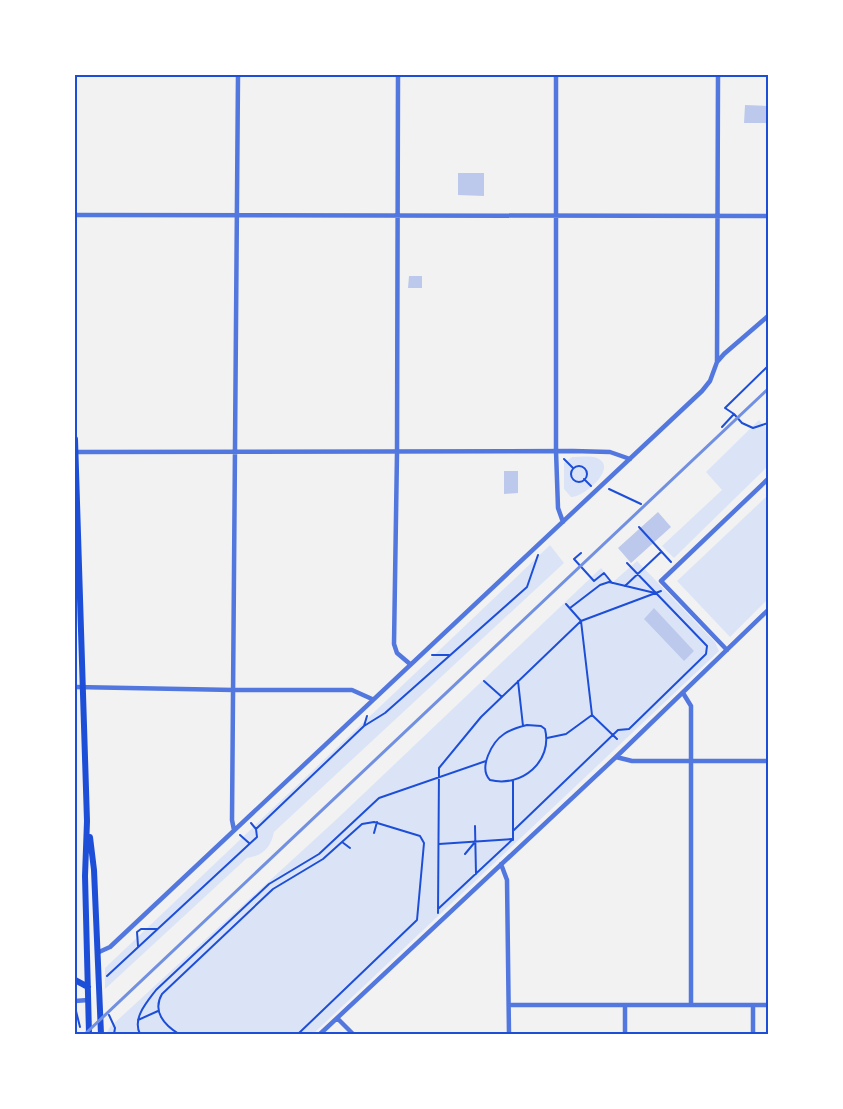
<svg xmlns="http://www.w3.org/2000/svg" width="843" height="1109" font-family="Figtree,sans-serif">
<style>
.green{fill:#dbe4f7}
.building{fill:#bdc9ec}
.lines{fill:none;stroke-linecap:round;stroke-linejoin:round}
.path{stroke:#1d4ed8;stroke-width:2}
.minor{stroke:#5277de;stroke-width:4.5}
.secondary{stroke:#1d4ed8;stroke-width:6}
.rail{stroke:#7290e2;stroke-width:3}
.neatline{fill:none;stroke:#1d4ed8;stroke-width:2}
</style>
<rect width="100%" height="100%" fill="#f2f2f2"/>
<path class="green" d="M759,420L768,430V466L674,558L662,546L722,490L706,472Z
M572,457C580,457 593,455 599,459C617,469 583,498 571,497L564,489V463Z
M768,495V599L730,637L677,581Z
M550,545L564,563L274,832C271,847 263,856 247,858L105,989V968Z
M637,561L715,642L719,651L313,1034H106L110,1027L339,817L601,568L613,582Z"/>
<path class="building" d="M745,105L768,106V123H744Z
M458,173H484V196L458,195Z
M409,276H422V288H408Z
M504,471H518V493L504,494Z
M658,512L671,527L631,563L618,548Z
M654,608L694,651L684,661L644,619Z"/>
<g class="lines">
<path class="path" d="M734,414L742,423L753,428L768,423
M722,427L734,414L725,408L768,366
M564,459L573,468
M571 474a8 8 0 1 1 16 0a8 8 0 1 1-16 0Z
M584,479L591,486
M609,489L641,504
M639,527L671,562
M581,553L574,559L594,581L604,573L612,583
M625,586L661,552
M566,604L581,621L592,715L617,739
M570,608L600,585L609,582L655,593
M432,655H449
M484,681L502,697
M518,681L523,726
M527,725L541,726L545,729C553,761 522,788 490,780C478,768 492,742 504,734C511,729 519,727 527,725Z
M364,726L367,716
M547,738L566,734L592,715
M513,780V840
M475,826L476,874
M256,829L364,726L385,713L527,587L538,555
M514,830L618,730L629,729L706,654L707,646L627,563
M374,833L377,822
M240,835L249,843
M342,842L350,848
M439,844L512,839
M465,854L475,842
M438,909L513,839
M438,913L439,768L481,717L581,621L661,591
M138,946L137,932L141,929H157
M107,976L257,837L256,829L251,823
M75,1007L80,1027
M109,1015L115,1028L114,1034
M138,1020L158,1011
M140,1034C132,1018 147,1002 156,990L269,884L319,854L379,798L486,761
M179,1034C164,1025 152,1011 162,994L273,889L323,859L362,824L374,822L420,836L424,843L417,920L298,1034"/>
<path class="minor" d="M398,75L397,453L394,644L397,653L410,664
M556,75V451L558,508L563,522
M75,215L768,216
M717,362L718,75
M75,452L573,451L610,452L630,459
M727,650L661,581L768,479
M75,687L234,690H352L372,699
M683,693L691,706V1004
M616,757L632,761H768
M234,830L232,820L238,75
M501,864L507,880L509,1034
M99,952L110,947L702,391L710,381L717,362L724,354L768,316
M75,1001L88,1000
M509,1005H768
M337,1018L353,1034
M320,1034L616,757L768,610
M625,1034V1006
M753,1034V1005"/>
<path class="secondary" d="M75,439L87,821L85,876L89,1034
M90,837L94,870L101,1034
M75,980L88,987"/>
<path class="rail" d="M85,1034L768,389"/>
</g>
<rect width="843" height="1109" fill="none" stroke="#ffffff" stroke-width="152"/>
<rect x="76" y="76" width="691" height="957" class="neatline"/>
</svg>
